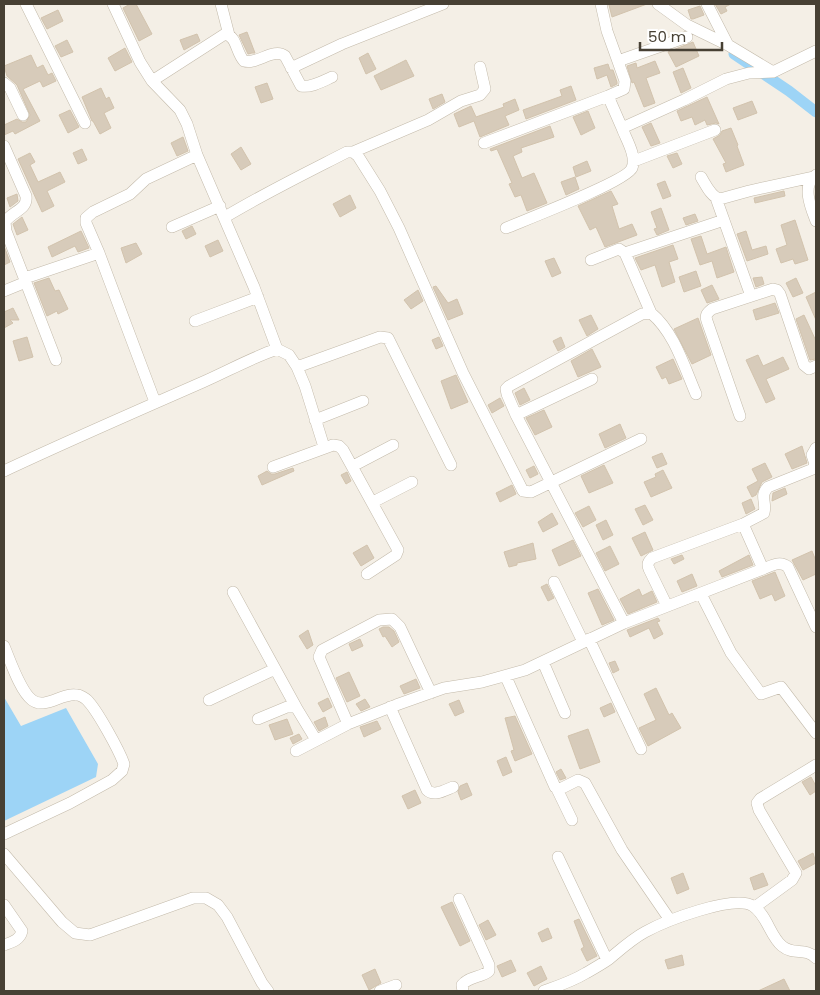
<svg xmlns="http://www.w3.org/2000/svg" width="820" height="995" font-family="Poppins,sans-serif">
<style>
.water{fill:#9dd4f6}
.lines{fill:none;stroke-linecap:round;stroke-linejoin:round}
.canal{stroke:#9dd4f6;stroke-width:11}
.building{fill:#d7cbba;stroke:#d2c3ad}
.minor-casing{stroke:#c3baaa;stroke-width:12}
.minor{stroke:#fff;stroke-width:11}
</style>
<rect width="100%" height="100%" fill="#f4efe6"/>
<path class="water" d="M4,697L21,726L66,708L98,764L96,777L4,821Z"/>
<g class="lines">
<path class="canal" d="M734,54L789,91L816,112"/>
</g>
<path class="building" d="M130,4H136L152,34L139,41L123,8Z
M612,4H647L612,17L609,5Z
M715,4H731L725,7L727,11L721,14Z
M700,6L704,15L693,19H691L688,10Z
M58,10L63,21L47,29L41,18Z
M247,32L255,53H252L248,54L239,35Z
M197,34L200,41L184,50L180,40Z
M67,40L73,52L61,57L55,46Z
M693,42L699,56L676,67L668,52Z
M125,48L132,62L115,71L108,58Z
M368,53L376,69L366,74L359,58Z
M31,55L37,68L43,65L48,75L52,73L56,81L43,87L40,81L23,89L40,121L15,134L13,131L4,135V125L17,119L22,122H26L30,115L17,85L7,76L4,66Z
M406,60L414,76L381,90L374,76Z
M655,61L660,73L646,78L655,103L644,107L634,82L632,83L627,66L636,63L637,68Z
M608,64L610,70H613L617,82V84L611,87L607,75L597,79L594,68Z
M683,68L691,88L681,93L673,72Z
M267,83L273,99L261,103L255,87Z
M571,86L576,100L526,119L523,110L562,96L560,90Z
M101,88L106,99L109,97L114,108L104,113L111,128L100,134L93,121H92L82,97Z
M442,94L445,102L433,109L429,99Z
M707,97L719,124L716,123L707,125L705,120L695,125L692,117L681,121L677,111Z
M515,99L519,110L505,116L509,125L480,137L474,121L459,127L454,114L471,106L476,117L504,107L503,104Z
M752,101L757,113L738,120L733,108Z
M70,110L79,127L68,133L59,115Z
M588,111L595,128L581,135L573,117Z
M651,123L660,143L651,146L642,127Z
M550,126L554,137L521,148L522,152L513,156L522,178L534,173L547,203L527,211L521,195L515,197L509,184L512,183L497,149L491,151L490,149Z
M731,128L738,145L737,146L744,165L726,172L723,164L726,163L713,139L720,135L722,131Z
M183,137L188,151L177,156L171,143Z
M241,147L251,164L241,170L231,154Z
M82,149L87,160L78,164L73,153Z
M30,153L35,162L30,165L38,182L60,172L65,182L47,191L54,206L42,212L18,159Z
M677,153L682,164L673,168L667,156Z
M587,161L591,171L576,177L573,167Z
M575,177L579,189L566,195L561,182Z
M665,181L671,196L663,199L657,184Z
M611,191L618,204L612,206L619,229L632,224L637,235L605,247L596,227L590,230L578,206Z
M784,191L785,196L755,203L754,198Z
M17,194L18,201L10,207L7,198Z
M350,195L356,208L340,217L333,204Z
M661,208L669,230L657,235L654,229L657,228L651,212Z
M695,214L698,221L686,225L683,218Z
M22,217L28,230L17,235L13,224Z
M795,220L808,260L795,264L793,259L781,263L776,249L787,245L781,225Z
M192,226L196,234L186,239L182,231Z
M81,231L89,248L78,252L75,246L52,257L48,247Z
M746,231L752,250L766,246L768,254L747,261L737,234Z
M701,236L707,254L726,247L734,272L717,278L712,261L700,265L691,239Z
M218,240L223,251L210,257L205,246Z
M136,243L142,254L126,263L121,248Z
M673,245L678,259L669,262L675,282L662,287L655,265L641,270L635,258Z
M4,246L10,262L4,265Z
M554,258L561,273L552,277L545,261Z
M696,271L701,286L684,292L679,277Z
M762,277L764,284L756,287L753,278Z
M49,278L55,291L59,290L68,309L58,314L57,311L47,316L34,283Z
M796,278L803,293L793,297L786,283Z
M712,285L719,299L707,303L701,290Z
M436,286L448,303L457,299L463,314L448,320L433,287Z
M418,290L423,301L411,309L404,300Z
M816,292V320L806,297Z
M775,303L779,313L756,320L753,310Z
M13,308L19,320H10L13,323L4,328V312Z
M591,315L598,329L587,336L579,320Z
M804,315L816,341V359L810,360L796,319Z
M698,318L711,355L692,364L674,329Z
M27,337L33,357L19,361L13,341Z
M439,337L443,346L436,349L432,340Z
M561,337L565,347L558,351L553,341Z
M592,349L601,367L578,377L571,361Z
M758,355L763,366L783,357L789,369L766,379L775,399L766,403L746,360Z
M673,359L682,379L669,384L666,377L662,379L656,367Z
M456,375L468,402L451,409L441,381Z
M524,388L530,400L520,405L515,393Z
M500,398L504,406L492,413L488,405Z
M544,410L552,427L535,435L526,418Z
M620,424L626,438L605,448L599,434Z
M802,446L807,463L792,469L785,454Z
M662,453L667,464L657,468L652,457Z
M765,463L772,477L762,482L756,495L752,497L747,487L758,481L752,469Z
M604,465L613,483L589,493L581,476Z
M534,466L538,474L530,478L526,470Z
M293,468L294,471L262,485L258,476L267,471L271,474H275Z
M663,470L672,488L651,497L644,482L656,477L655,474Z
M347,472L351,481L346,484L341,475Z
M512,485L516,494L500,502L496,493Z
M785,488L787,494L772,501L773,493Z
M751,499L755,509L746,514L742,503Z
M645,505L653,520L643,525L635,509Z
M589,506L596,520L583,527L575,513Z
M552,513L558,524L543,532L538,522Z
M606,520L613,535L603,540L596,525Z
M645,532L653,550L641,556L632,538Z
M573,540L581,556L559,566L552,550Z
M533,543L536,559L517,563V565L509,567L504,552Z
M367,545L374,558L361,566L353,553Z
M610,546L619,564L605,571L596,553Z
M812,551L816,561V574L803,580L792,560Z
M682,555L684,559L674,564L671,559Z
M749,555L753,565L722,577L719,571Z
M775,572L785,596L775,601L772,594L760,599L752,581Z
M692,574L697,586L682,592L677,581Z
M547,584L554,598L548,601L541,587Z
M598,589L614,620L602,625L588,593Z
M639,589L642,596L652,591L657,602L628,614L620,599Z
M658,618L660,621L657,622L663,634L654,639L649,628L630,637L627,630Z
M383,627H389L394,631L399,642L392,647L385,636L383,637L379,629Z
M308,630L313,645L307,649L299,636Z
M360,639L363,646L352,651L349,644Z
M615,661L619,670L613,673L609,663Z
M349,672L360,696L347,702L336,678Z
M416,679L420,688L404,694L400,686Z
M656,688L669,715L672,713L681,728L648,746L639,728L656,720L644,694Z
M328,698L332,707L323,712L318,703Z
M365,699L370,707L361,711L356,704Z
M459,700L464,712L455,716L449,704Z
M611,703L615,712L604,717L600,708Z
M515,716L532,754L515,761L511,751L514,750L505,718Z
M325,717L328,726L319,731L314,722Z
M287,719L293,734L275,740L269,725Z
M377,721L381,729L364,737L360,727Z
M588,729L600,762L580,769L568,736Z
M299,734L302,739L293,744L290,738Z
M506,757L512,772L503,776L497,761Z
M561,769L566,778L560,780L556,772Z
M811,777L816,786V791L810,795L802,782Z
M467,783L472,795L461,800L458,792L460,786Z
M415,790L421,803L408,809L402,796Z
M813,853L816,863L803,870L798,861Z
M683,873L689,889L677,894L671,878Z
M763,873L768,885L754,890L750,878Z
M452,902L470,941L460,946L441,907Z
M579,919L597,956L587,961L581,949L584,947L574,921Z
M488,920L496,935L486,940L479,925Z
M548,928L552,938L542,942L538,933Z
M682,955L684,965L668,969L665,960Z
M511,960L516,971L502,977L497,966Z
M541,966L547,979L534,986L527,973Z
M375,969L381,983L369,990L362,975Z
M784,979L790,991H758Z"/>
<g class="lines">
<g class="minor-casing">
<path id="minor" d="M26,4L85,123
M113,4L140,62L152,81L180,110L187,124L197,155L254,287L277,349L289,355L297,367L305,386L324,447
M221,4L229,35
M601,4L607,31L625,81L624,89L608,96L622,128L684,100L726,79L749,73L773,72L816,51
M658,4L687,25L728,45
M707,4L728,45L773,72
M618,61L687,37
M291,68L342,44L443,4
M152,81L225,34C237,36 236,53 244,61C257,65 274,47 285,56L301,86C311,88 323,81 332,77
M4,83L10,88L23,115
M484,143L608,96
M4,146L26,196C28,210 12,211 5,222L6,231L56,360
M353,152L428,120L461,101L480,95L485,89L480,67
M634,161L715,130
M816,175C801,185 811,208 816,221
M701,177C706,185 711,197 720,199L749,191L813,177
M716,198L751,296
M225,217C265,193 306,173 347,152H353L358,156L380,191L399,228L463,373L523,491L531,492L641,439
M172,227L220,206
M506,228C525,220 627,181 632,168C637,156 626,139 622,128
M625,253L724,220
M591,260L619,249L625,253L651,313
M25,278L99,253
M4,291L26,282
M195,321L258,297
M297,367L380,337L388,338L451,465
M155,402L99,253L86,223V218L93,212L130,194L146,179L197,155
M516,415L592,379
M740,416L707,321C705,315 707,313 712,309L773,289L777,290L780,294L804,365L809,369L816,366
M315,420L363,401
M353,466L393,445
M273,467L333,445L339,446L343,450L398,550L396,555L367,574
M4,471C70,440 137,411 203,382C228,371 251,358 277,349
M373,502L412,482
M763,569C771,566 780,560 788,567L816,627
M554,582L583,642
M233,592L296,707
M701,594L731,653L761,694L781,687L816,733
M667,606L649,569C647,564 648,562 652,558L743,524
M624,623L516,415L507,394L506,389L509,386L642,314L651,313C674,332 684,366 696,394
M589,639L641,749
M4,646C10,660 20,691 32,700C45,710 63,692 77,695C80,695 85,698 87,700C97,710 119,750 124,764L122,771L112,780L70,803L4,834
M543,662L565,713
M506,677L555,787L560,789L578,780L585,783L622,850L670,920
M209,700L275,669
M390,707L427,790C434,797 445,790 453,787
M258,719L287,707H296L316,740
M348,724L319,657L322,650L379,620L392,619L400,627L431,693
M296,751L348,724L396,705L444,688L482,682L525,670L624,623L763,569L743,524L764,513C767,502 759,496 768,487L813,469L815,464L812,455L816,448
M557,789L572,820
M4,854L62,922L75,933L90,935L193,898H206L218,905L227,917L262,983L268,991
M558,857L607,960
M459,899L489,965V971C481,978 469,976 462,985L463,991
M4,905L22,931C20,940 12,942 4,945
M755,907L792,880L796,873L759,810L757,803L760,799L816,765
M380,991L396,985
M544,991C558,986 573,981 586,973C593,969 602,964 609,959C620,950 632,939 645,932C665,921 734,894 753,906C767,915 770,936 782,946C794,956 805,947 816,958"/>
</g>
<use href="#minor" class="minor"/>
</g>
<rect width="820" height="995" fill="none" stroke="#474034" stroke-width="10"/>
<path d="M640 42v8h82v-8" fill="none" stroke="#474034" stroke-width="2.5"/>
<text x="648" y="42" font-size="15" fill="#474034" stroke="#ffffff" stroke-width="4" paint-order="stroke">50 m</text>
</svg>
